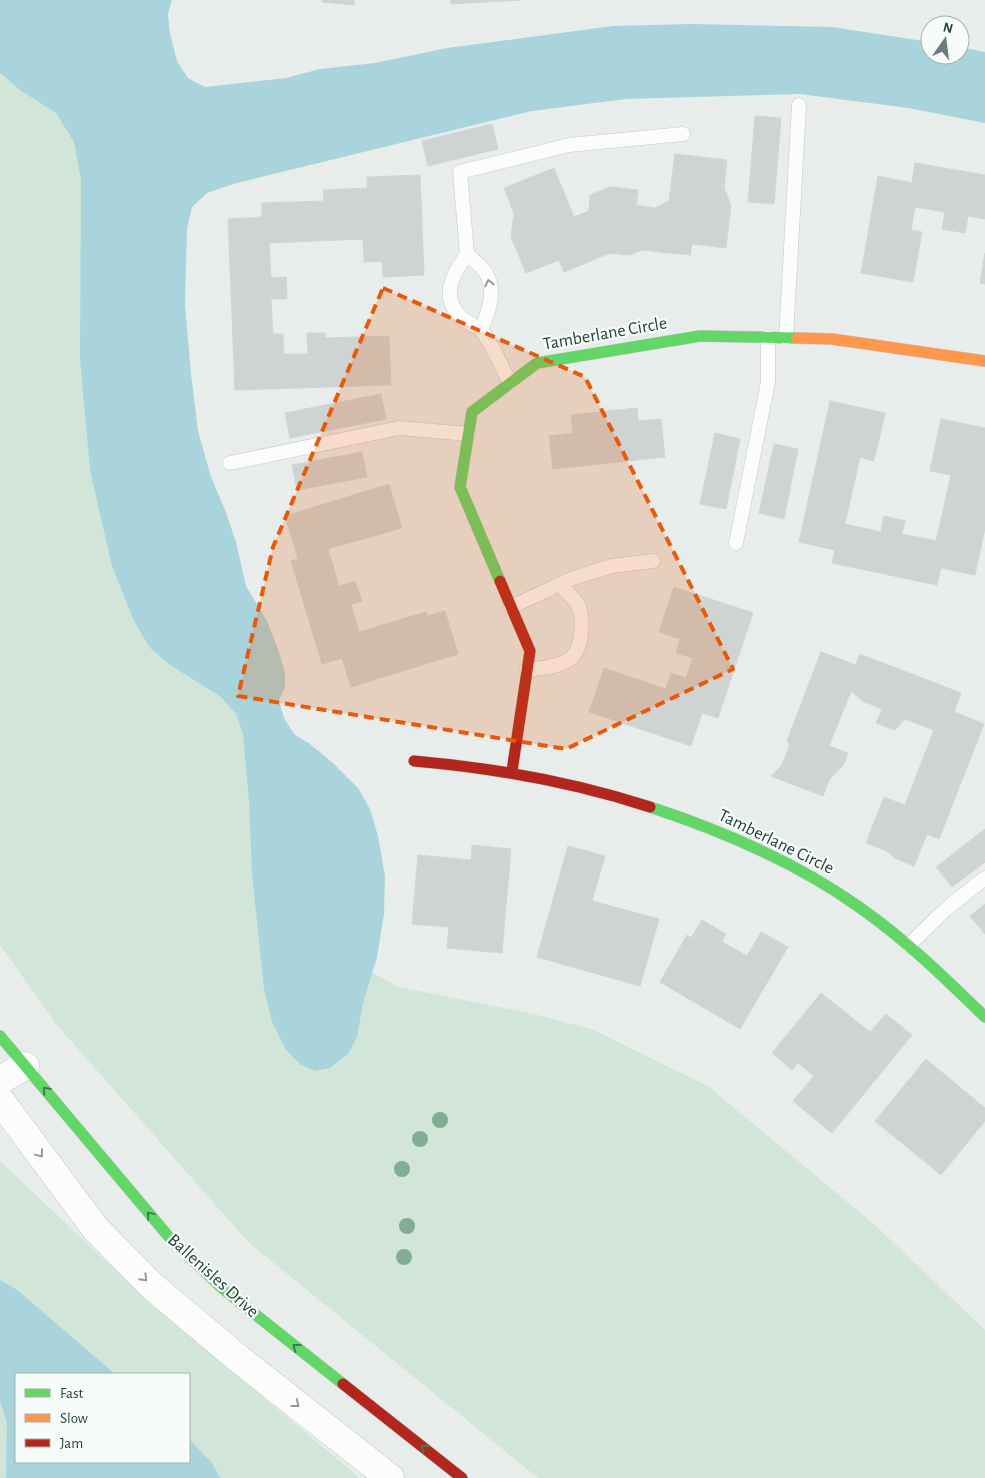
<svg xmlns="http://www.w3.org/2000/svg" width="985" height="1478" font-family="'Alegreya Sans',sans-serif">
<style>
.green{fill:#d1e6d8;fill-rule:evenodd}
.water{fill:#a9d4db}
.building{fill:#cfd4d2;stroke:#d1d6d4}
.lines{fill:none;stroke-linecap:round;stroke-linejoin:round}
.lane-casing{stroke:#c5cac8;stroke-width:15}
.street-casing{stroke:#c5cac8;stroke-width:29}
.fast-casing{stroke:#c3cbc8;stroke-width:12}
.slow-casing{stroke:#c3cbc8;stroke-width:12}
.jam-casing{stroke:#c3cbc8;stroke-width:12}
.lane{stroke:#fcfcfc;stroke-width:14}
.street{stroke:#fcfcfc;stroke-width:28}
.fast{stroke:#63d668;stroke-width:11}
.slow{stroke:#ff974d;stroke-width:11}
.jam{stroke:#b3261e;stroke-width:11}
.tree{fill:#81ae93}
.oneway{stroke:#909f9b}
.oneway2{stroke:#3d7d4c}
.marked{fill:#e8590c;fill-opacity:0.2;stroke:#e8590c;stroke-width:4;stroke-dasharray:10 6;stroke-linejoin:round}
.labels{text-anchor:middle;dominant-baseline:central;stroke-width:4.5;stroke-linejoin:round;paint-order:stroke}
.street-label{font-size:18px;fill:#24423a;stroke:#f7fbf9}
</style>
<rect width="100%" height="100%" fill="#e8edeb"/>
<path class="green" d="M0,0H117L213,614L351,961L399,987L534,1014L594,1030L709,1087L875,1225L985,1330V1478H538L248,1242L56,1024L0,945Z
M0,1161L146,1299L360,1478H0ZM16,1374H189V1462H16Z"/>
<path class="water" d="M0,0H172L168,14L170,34L177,61L188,78L205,87L286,78L320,69L375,63L447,48L613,26L691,24L832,27L930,42V55H960V47L985,52V123L908,108L800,94L626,99L532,111L233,184L207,193L192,207L187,229L185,305L191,374L198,431L211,477L225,510L236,542L246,586L267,621L279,652L285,673V687L279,700L284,718L294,734L310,744L333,763L358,788L370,809L378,836L385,876L384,914L377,957L363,1003L357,1037L348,1054L330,1068L315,1071L301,1065L286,1050L272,1022L264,989L252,874L249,801L243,734L236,714L221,697L170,665L150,648L134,621L112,566L90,470L80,359L81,180L74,142L56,113L20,90L0,73Z
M0,1280L16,1289L115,1374H16V1462H189V1439L211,1462L221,1478H6L7,1423L0,1401Z"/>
<path class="building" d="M322,0H354V5L322,2Z
M451,0H521L451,4Z
M755,116L781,118L774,204L748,202Z
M492,124L498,149L428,166L422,141Z
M675,154L727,160L724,188L731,205L726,248L692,244L690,255L642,250L629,255L610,253L564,272L559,260L526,273L511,237L514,213L504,188L554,168L574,217L589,211L590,195L610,187L638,190L636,205L655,208L669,201Z
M915,163L985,175V219L968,216L965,233L942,229L945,212L915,207L911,230L922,232L913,282L861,273L878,176L912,183Z
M420,175L424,275L383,277L382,261L364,262L363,239L269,243L271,278L286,277L287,299H271L273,334H283L284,354H308L307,333H325V338L389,336L391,385L235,390L228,219L262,217V203L324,201L323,190L367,188V177Z
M985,253V284L980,283Z
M381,394L386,419L290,438L285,413Z
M830,401L885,413L874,461L860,457L845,524L881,532L884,516L905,521L902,534L936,541L951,475L930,471L941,419L985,428V528L975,575L941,568L937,585L832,563L835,550L799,542Z
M637,408L638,421L661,419L665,457L553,469L549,436L573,433L571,415Z
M715,433L740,439L726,509L700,504Z
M774,444L798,449L784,519L759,513Z
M362,452L367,477L297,490L292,465Z
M389,484L402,528L328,549L339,586L355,581L362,601L351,604L359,632L426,612L427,616L445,611L458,654L351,687L342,658L322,664L291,561L298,559L285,516Z
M674,587L753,613L718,718L702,713L691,746L589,712L604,668L666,689L671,673L686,678L693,658L676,653L680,639L659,632Z
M821,652L856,665L860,654L961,693L954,712L984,724L939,839L927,834L914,866L895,858L885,850L866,843L884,797L905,805L934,730L905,719L895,730L876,723L882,709L863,701L851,691L829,746L848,753L844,764L829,780L823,796L771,776L782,765L790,744L787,741Z
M985,829V862L952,887L936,867Z
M472,845L511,849L502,953L447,948L449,927L412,924L418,855L471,860Z
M568,846L605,856L592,901L659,919L640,986L537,957Z
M985,904V934L970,916Z
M702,920L726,934L722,942L747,956L761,932L788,947L740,1029L660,982L687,935L691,938Z
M821,993L870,1032L886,1014L912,1035L832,1133L793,1101L814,1076L798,1063L792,1070L772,1053Z
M926,1059L985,1108V1121L941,1175L875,1121Z"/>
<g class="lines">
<g class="lane-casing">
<path id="lane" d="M467,254L460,172L569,145L683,134
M481,330C488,313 496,292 487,275C484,267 473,260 467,254C452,275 439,298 463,319C469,324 478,326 482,331C494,347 501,366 510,383
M786,338L799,105
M230,463L399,428L468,434
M736,543L768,382V337
M511,607L573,578L612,566L653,561
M527,670C541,668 562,667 572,657C583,647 584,617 578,605C574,598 565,590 559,584
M909,945L946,909L985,878"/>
</g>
<g class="street-casing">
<path id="street" d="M0,1080L25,1066
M0,1100L95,1228L152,1286L239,1359L390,1478"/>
</g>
<g class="fast-casing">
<path id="fast" d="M500,581L460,487L472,412L537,363L700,336L797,338
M650,807C723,831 796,862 859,907C905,939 945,978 985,1017
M0,1036L169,1237L222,1288L343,1384"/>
</g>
<g class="slow-casing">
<path id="slow" d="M797,338L832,339L985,361"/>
</g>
<g class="jam-casing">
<path id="jam" d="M500,581L530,651L512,771
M414,761C495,768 573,782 650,807
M343,1384L462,1478"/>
</g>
<use href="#lane" class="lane"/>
<use href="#street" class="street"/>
<use href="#fast" class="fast"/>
<use href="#slow" class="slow"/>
<use href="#jam" class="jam"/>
</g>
<g class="tree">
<circle cx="440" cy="1120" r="8"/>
<circle cx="420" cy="1139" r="8"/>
<circle cx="402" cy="1169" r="8"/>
<circle cx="407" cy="1226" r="8"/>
<circle cx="404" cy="1257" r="8"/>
</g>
<defs><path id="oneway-chevron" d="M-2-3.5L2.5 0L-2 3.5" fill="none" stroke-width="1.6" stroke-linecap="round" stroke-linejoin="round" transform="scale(1.25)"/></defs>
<g class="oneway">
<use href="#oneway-chevron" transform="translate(489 283) rotate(-103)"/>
<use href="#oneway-chevron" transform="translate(40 1154) rotate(53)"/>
<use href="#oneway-chevron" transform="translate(144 1278) rotate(46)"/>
<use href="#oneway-chevron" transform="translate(296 1404) rotate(38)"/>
</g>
<g class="oneway2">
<use href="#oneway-chevron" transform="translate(46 1090) rotate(-130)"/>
<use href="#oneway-chevron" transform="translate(150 1215) rotate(-130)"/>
<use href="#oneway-chevron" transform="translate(296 1347) rotate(-142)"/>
<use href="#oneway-chevron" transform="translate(424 1448) rotate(-142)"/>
</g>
<path class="marked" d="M383,288L585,377L733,669L566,749L238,696L273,547Z"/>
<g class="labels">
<g class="street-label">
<text transform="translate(605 334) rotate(-10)">Tamberlane Circle</text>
<text transform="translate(776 842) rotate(26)">Tamberlane Circle</text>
<text transform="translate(213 1276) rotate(42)">Ballenisles Drive</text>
</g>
</g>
<rect x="15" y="1373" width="175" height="90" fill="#f7fbf9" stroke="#a3b1ad"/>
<rect x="25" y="1389" width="25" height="8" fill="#63d668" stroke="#a3b1ad"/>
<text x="60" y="1398" font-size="15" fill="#24423a">Fast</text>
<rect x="25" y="1414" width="25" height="8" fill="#ff974d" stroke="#a3b1ad"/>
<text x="60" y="1423" font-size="15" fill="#24423a">Slow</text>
<rect x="25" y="1439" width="25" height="8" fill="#b3261e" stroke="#a3b1ad"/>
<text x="60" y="1448" font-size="15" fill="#24423a">Jam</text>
<g transform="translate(945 40) rotate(14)"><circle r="24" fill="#f7fbf9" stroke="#a3b1ad"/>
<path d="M0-4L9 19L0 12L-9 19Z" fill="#697e78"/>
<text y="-8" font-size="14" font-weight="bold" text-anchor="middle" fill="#24423a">N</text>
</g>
</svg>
